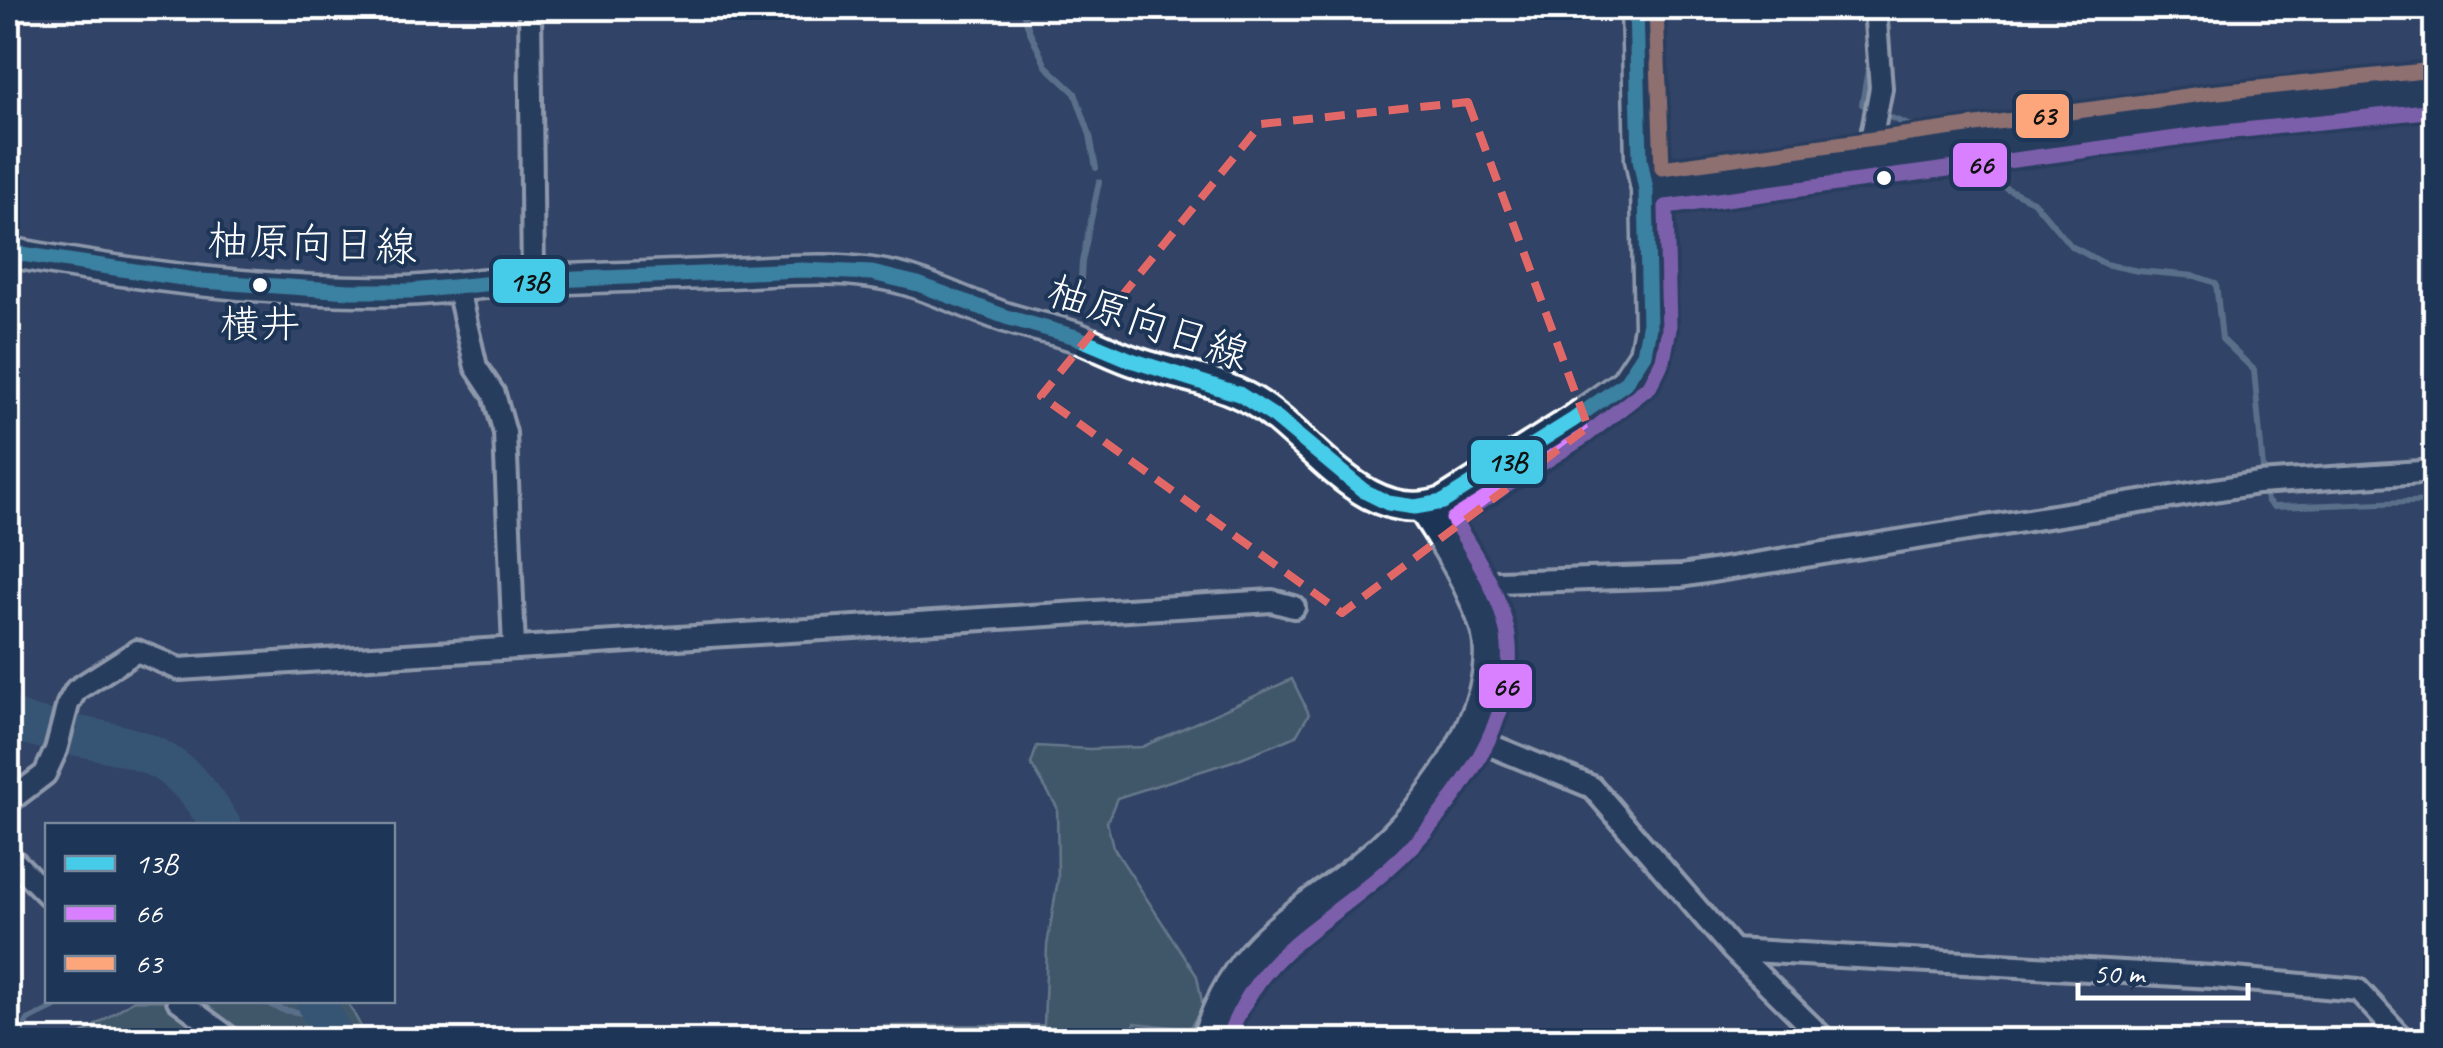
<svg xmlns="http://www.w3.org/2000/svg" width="2443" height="1048" font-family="Caveat,'Klee One',sans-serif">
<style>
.green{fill:#52706f;stroke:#a8b8b7;stroke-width:2.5}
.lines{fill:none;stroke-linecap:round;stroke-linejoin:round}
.stream{stroke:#8ba5b6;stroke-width:6}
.river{stroke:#3e6985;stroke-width:40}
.street-casing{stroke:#fff;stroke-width:28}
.secondary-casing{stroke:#fff;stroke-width:35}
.street{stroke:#1d3557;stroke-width:20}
.secondary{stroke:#1d3557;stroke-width:28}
.bus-1-casing{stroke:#1d3557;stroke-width:22}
.bus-2-casing{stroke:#1d3557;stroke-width:22}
.bus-3-casing{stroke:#1d3557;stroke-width:22}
.bus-1{stroke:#46cce9;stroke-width:15}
.bus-2{stroke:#d880ff;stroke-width:15}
.bus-3{stroke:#fea67b;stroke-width:15}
.marked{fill:none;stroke:#e26868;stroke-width:8;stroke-dasharray:20 12;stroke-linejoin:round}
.bus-dot{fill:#fff;stroke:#1d3557;stroke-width:4}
.labels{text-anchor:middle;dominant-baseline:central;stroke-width:8;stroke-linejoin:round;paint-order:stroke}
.bus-label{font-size:40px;fill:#fff;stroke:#1d3557}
.street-label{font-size:42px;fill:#fff;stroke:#1d3557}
.line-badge{stroke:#1d3557;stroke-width:4}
.pale-badge-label{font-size:28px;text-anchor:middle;font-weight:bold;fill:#111}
</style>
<rect width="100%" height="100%" fill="#324366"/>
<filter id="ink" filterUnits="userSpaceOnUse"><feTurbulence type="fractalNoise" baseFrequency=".01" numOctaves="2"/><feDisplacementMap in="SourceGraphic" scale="20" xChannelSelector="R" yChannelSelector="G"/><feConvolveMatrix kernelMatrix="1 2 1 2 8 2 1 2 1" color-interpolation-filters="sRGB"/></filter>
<g filter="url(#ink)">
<path class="green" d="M1292,679L1309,714L1296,736L1236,760L1117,798L1107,822L1113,847L1197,976L1203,1007L1189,1029L1135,1023L1127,1040H795L883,1026L1044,1025L1047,946L1058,879L1057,807L1031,764L1037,746L1090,749L1142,747Z
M134,1000L347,1001L365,1034L373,1040H73Z"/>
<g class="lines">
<path class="stream" d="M1022,8L1029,30L1046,66L1075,93L1090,135L1096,168
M1870,58L1862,104L1870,108
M1882,114L1925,132
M1960,166L2033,201L2071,246L2105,264L2138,271L2195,276L2216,283L2222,339L2254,370L2265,491L2267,501L2273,507L2436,501
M1079,311L1082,262L1099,182
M259,1000L283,1010L322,1016
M21,1040L19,1035L28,1020L70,1000"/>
<path class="river" d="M8,716C25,726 47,730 67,734C143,748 179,754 221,826
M316,1000L334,1040"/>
<g class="street-casing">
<path id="street" d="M530,8L533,280
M1867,161L1881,88L1875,8
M457,285L476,367L494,394L505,433L514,648
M1465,583L1681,576L2258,483L2436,471
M1468,736L1592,787L1733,950L1825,1040
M8,802L45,774L56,750L68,704L76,690L137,651L179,669L1272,601L1294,607
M8,855L48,895
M1733,950L2213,977L2358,990L2404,1040
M178,1000L232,1040"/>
</g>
<g class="secondary-casing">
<path id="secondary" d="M1646,190L2212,113L2436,90
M8,252C137,276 266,293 398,291C433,291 469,284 504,282C579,278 655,276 731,273C793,270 858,263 918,284C945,293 970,305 996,314C1022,324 1050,328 1076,337C1097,345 1117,356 1139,363C1178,376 1217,380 1253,401C1313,437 1364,529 1443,502L1573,420L1625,383L1644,354L1649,327L1646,190L1640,159L1636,8
M1206,1040C1217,1009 1230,980 1253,954C1283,920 1324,896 1359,868C1410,827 1454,773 1477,712C1486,688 1493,656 1486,630C1473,587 1447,546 1423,509"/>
</g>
<use href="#street" class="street"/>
<use href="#secondary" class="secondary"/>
<g class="bus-1-casing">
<path id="bus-1" d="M8,252L202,281L349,291H411L504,282L802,270L872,273L918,284L1006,317L1076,337L1131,360L1239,394L1275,417L1364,491L1388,503L1415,507L1443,502L1573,420L1625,383L1644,354L1649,327L1646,190L1640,159L1636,8"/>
</g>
<g class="bus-2-casing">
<path id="bus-2" d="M1227,1040C1259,956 1309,935 1374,881C1439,827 1521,727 1508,636C1501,595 1475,554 1453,519L1584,437L1650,386L1663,360L1669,329L1666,207L2214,133L2436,110"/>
</g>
<g class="bus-3-casing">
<path id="bus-3" d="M1656,8L1662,168L2209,93L2434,70"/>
</g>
<use href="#bus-1" class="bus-1"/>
<use href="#bus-2" class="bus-2"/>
<use href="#bus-3" class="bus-3"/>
</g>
</g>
<path d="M0 0H2443V1048H0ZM1468,102L1588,427L1342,613L1041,396L1261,124Z" fill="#324366" fill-opacity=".55" fill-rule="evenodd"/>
<path class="marked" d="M1468,102L1588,427L1342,613L1041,396L1261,124Z"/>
<g class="bus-dot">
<circle cx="1884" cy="178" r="9"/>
<circle cx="260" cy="285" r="9"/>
</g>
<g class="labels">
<g class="bus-label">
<text x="260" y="324">横井</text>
</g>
<g class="street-label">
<text transform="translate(312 244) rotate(2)">柚原向日線</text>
<text transform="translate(1148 323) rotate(19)">柚原向日線</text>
</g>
</g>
<g class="line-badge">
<rect x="2014" y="92" width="57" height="48" rx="10" fill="#fea67b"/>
<rect x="1951" y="141" width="58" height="48" rx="10" fill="#d880ff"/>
<rect x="491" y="257" width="76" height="48" rx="10" fill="#46cce9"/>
<rect x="1469" y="438" width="76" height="48" rx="10" fill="#46cce9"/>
<rect x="1477" y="662" width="57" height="48" rx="10" fill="#d880ff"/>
</g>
<g class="pale-badge-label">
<text x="2043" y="125">63</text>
<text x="1980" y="174">66</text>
<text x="529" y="291">13B</text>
<text x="1507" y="471">13B</text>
<text x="1505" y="696">66</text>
</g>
<rect width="2443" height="1048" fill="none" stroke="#1d3557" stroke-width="40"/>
<rect x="20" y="20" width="2403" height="1008" fill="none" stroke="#fff" stroke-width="4" filter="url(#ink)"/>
<rect x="45" y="823" width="350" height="180" fill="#1d3557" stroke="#77869a" stroke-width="2.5"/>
<rect x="65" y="856" width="50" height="15" fill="#46cce9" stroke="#77869a" stroke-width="2.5"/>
<text x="135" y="873" font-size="30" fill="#ffffff">13B</text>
<rect x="65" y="906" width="50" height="15" fill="#d880ff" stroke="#77869a" stroke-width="2.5"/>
<text x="135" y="923" font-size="30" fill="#ffffff">66</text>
<rect x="65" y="956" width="50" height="15" fill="#fea67b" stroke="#77869a" stroke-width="2.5"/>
<text x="135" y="973" font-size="30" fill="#ffffff">63</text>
<path d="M2078 983v15h170v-15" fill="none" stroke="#ffffff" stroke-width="5"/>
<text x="2093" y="983" font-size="30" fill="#ffffff" stroke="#1d3557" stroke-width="8" paint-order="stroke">50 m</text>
</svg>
